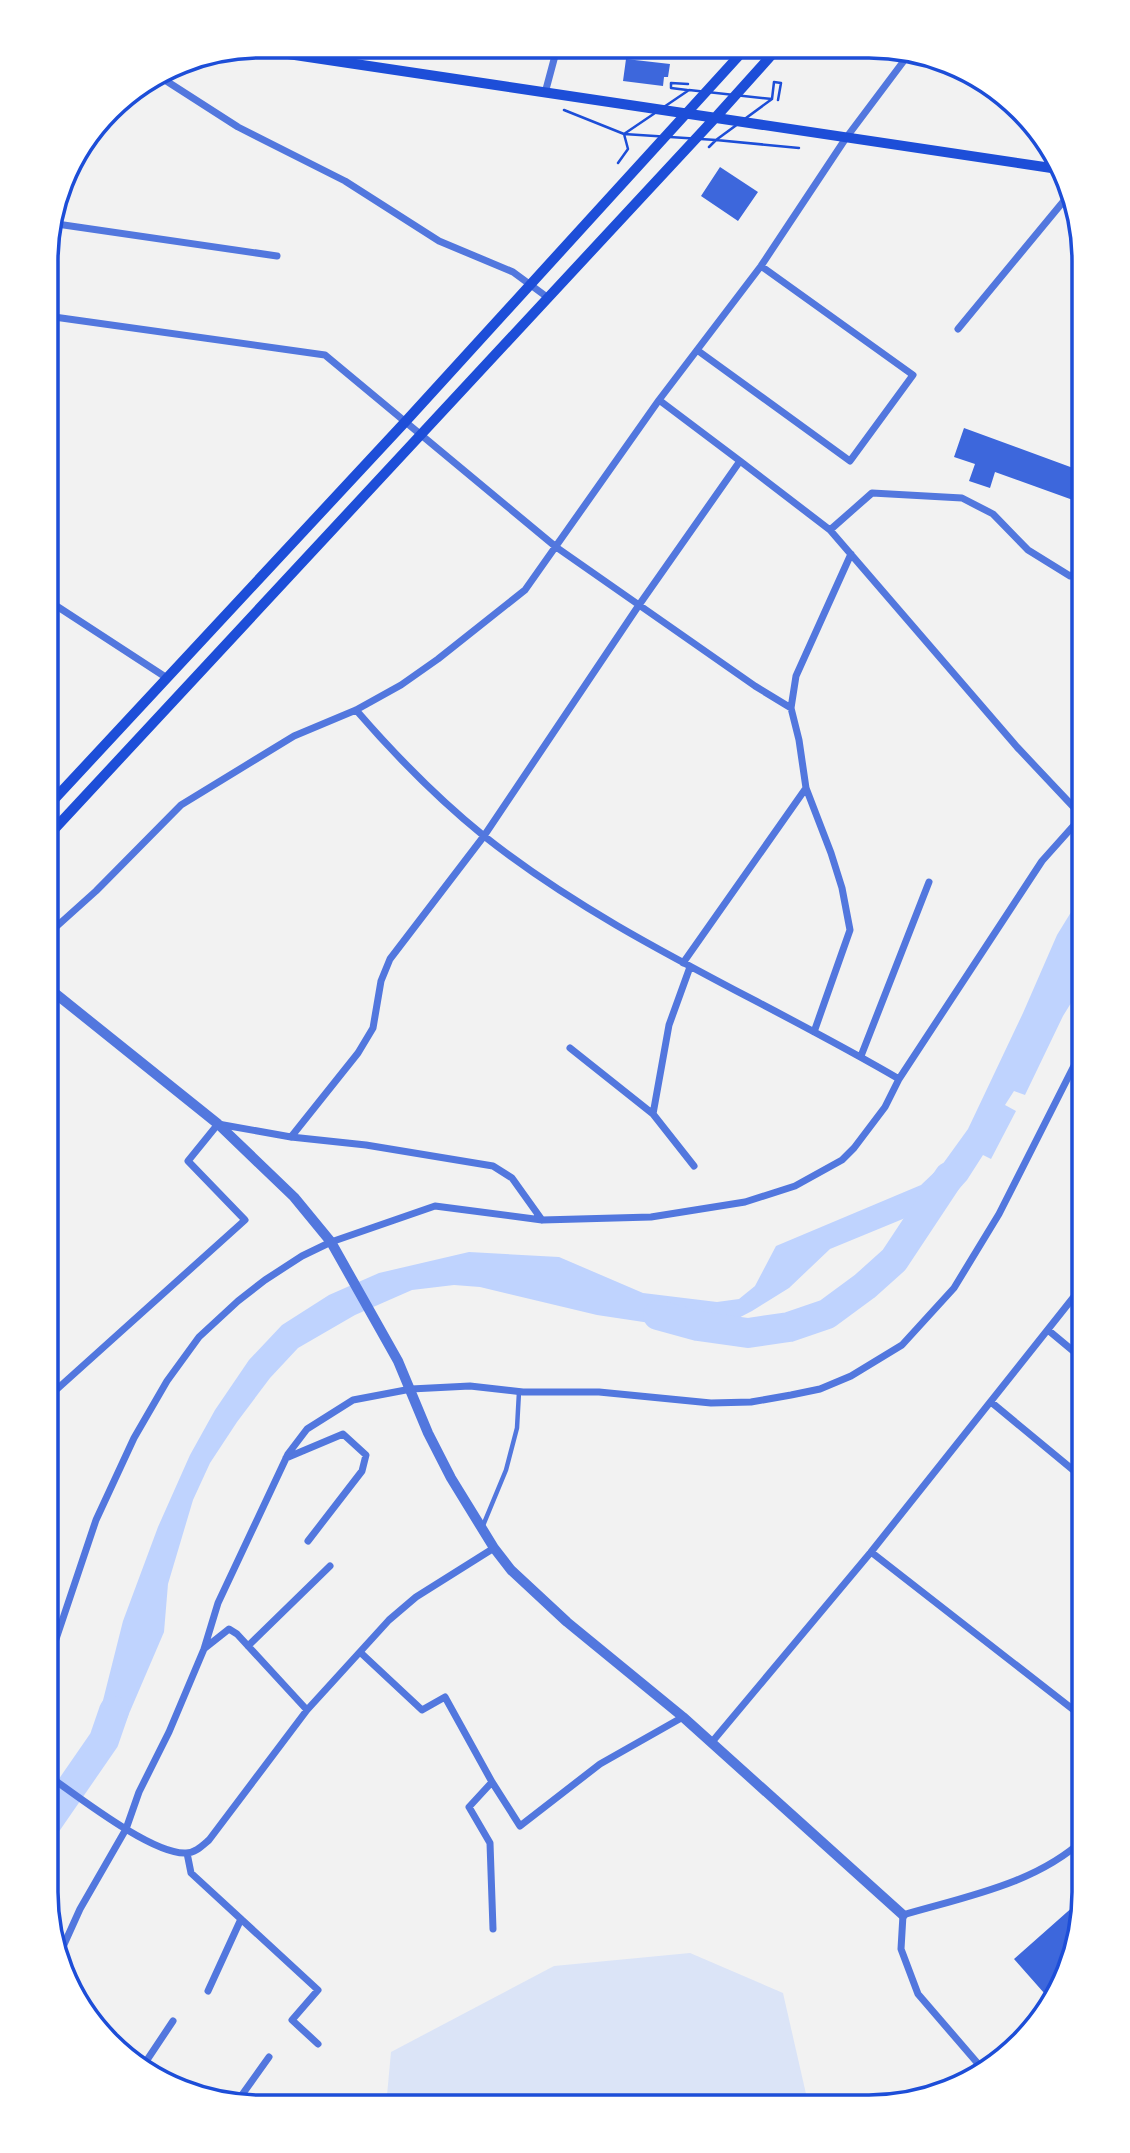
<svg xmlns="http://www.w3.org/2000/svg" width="1130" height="2153" font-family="'Zilla Slab',serif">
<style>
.green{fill:#dbe4f7}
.water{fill:#bfd3fe}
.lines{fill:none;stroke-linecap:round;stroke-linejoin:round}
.river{stroke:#bfd3fe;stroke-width:30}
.building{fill:#3d67dc}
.path{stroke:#1d4ed8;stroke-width:2.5}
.service{stroke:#5277de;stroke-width:4.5}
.minor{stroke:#5277de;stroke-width:7}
.tertiary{stroke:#5277de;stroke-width:10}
.secondary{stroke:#1d4ed8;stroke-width:10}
.rim{fill:none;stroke:#1d4ed8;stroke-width:3.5}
</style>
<rect width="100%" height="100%" fill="#f2f2f2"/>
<path class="green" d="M690,1953L783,1993L809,2107L386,2106L391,2052L554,1966Z"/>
<path class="water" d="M1084,891V971L1076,995L1063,1016L1025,1095L1014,1091L1005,1105L1016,1111L991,1159L983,1155L967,1180L949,1200L830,1249L789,1288L752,1311L725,1325L670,1326L597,1315L480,1287L454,1285L412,1290L355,1315L298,1348L270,1378L237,1422L210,1463L193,1500L168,1584L164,1632L113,1751L92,1744L123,1621L158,1527L190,1455L215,1410L249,1360L282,1325L329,1295L379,1273L469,1252L559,1257L643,1293L717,1302L739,1299L755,1286L776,1246L921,1185L942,1165L968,1129L1023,1013L1057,935Z"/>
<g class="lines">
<path class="river" d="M658,1315L698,1326L748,1333L789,1327L827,1314L865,1286L894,1260L949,1177
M46,1824L104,1740L114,1711"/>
</g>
<path class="building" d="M626,59L670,64L668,77H664L663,86L623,81Z
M720,167L758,192L738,221L701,196Z
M964,428L1084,472V504L995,472L990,488L969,481L975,464L954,457Z
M1075,1905L1083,1913L1068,1974L1052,2002L1014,1959Z"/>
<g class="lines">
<path class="path" d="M687,90L671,88V83L688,84
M689,90L772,99L716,140L624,134Z
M772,99L774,82L781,83L778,100
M564,110L624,134L628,149L618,163
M709,147L716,140L799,148"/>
<path class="service" d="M482,1528L506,1470L517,1428L519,1392"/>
<path class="minor" d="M629,48L655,53L664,48
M157,75L238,127L345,181L439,241L513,272L547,297
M545,93L556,52L560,47
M50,223L277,256
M47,316L325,355L556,547L755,686L791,708
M958,329L1072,191
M697,350L850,461L913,375L761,266
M740,461L830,530L1017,747L1082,816
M830,530L872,493L962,498L993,514L1028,550L1070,576L1084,568
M47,602L55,605L167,678
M356,710C395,755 437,798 484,836C610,936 761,998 899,1079
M47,935L96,891L181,805L294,736L356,710L401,685L438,659L525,590L659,400L761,266L846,138L912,50
M683,963L806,788
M690,967L669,1025L653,1114L694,1166
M814,1032L850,930L842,888L831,853L806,788L799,740L791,708L796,676L851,554
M570,1048L653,1114
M861,1056L929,882
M291,1137L358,1053L373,1028L381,981L390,959L484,836L639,605L740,461L659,400
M1048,1330L1084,1360
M46,1399L245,1220L188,1161L218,1124L291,1137L366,1145L493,1166L512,1178L542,1220
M991,1402L1084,1479
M286,1458L343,1434L366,1455L362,1471L308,1541
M871,1552L1084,1718
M248,1646L330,1566
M205,1648L229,1629L237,1634L307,1710
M361,1653L422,1710L445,1697L492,1782
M46,1662L53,1648L96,1520L134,1438L167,1381L199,1337L238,1301L265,1280L302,1256L331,1242L435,1206L542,1220L651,1217L745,1202L795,1186L842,1160L854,1148L885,1107L899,1079L1042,861L1084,814
M712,1742L871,1552L1084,1284
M46,1774C75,1794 152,1855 186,1853C195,1853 202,1846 209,1840L307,1710L389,1620L416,1597L494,1548
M187,1853L191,1873L318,1990L292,2020L318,2044
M493,1929L490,1843L469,1807L492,1782L520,1826L600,1764L683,1717
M57,1960L80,1909L126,1829L139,1792L169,1732L204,1649L218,1603L288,1454L307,1429L353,1400L411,1389L470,1386L523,1392H599L711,1403L751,1402L791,1395L820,1389L851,1376L902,1345L954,1288L999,1214L1084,1046
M208,1991L241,1919
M141,2069L173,2021
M986,2073L918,1994L901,1949L903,1915C964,1897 1036,1884 1084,1839
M234,2106L269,2057"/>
<path class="tertiary" d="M46,986L218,1124L294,1197L331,1242L398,1361L428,1433L451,1478L494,1548L511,1570L567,1622L683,1717L903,1915"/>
<path class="secondary" d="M248,48L1058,169
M47,807L406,421L745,49
M47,837L715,118L777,49"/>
</g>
<path d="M0 0H1130V2153H0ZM261 58H869A203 203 0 0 1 1072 261V1892A203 203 0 0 1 869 2095H261A203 203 0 0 1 58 1892V261A203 203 0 0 1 261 58Z" fill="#fff" fill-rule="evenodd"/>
<path class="rim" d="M261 58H869A203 203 0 0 1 1072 261V1892A203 203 0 0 1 869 2095H261A203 203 0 0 1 58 1892V261A203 203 0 0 1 261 58Z"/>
</svg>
